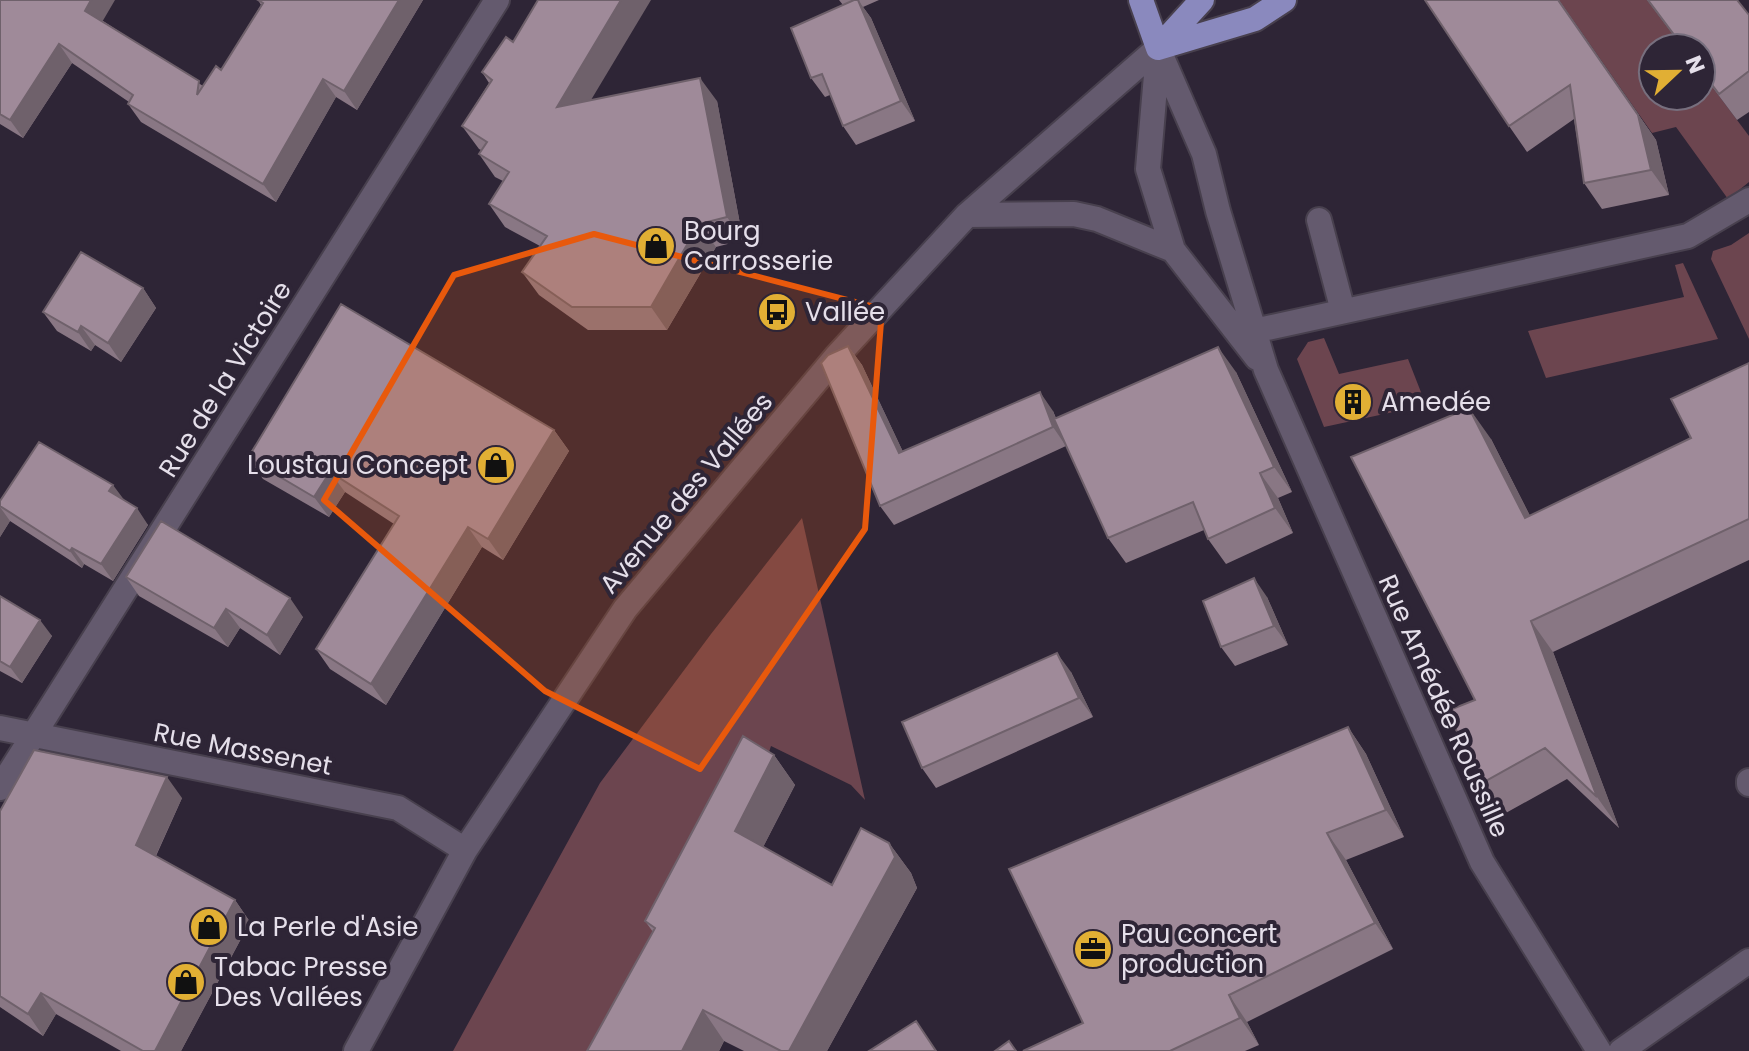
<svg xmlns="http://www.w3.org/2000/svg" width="1749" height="1051" font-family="Poppins,sans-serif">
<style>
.green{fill:#6c454f}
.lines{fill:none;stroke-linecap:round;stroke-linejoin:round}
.minor-casing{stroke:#48404e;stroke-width:28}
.major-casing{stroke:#48404e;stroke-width:28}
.minor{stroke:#645a6e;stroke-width:24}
.major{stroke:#8a89be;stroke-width:24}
.wall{fill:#897784}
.shaded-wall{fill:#6f616b}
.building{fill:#9f8a99;stroke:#6f616b;stroke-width:2}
.marked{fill:#e8590c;fill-opacity:0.2;stroke:#e8590c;stroke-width:6;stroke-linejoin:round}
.labels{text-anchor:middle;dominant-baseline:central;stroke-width:8;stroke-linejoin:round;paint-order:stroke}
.poi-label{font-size:26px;fill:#e5dfea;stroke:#2e2536;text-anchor:start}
.street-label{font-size:26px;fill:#e5dfea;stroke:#2e2536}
</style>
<rect width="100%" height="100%" fill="#2e2536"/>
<path class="green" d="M1559,0H1647L1683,48H1653V96H1701V72L1749,136V182L1728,199L1676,127L1652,133Z
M1749,233V339L1711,259L1713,251L1731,245Z
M1683,263L1718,339L1546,378L1528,331L1684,297L1675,265Z
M1324,338L1339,374L1408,359L1426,405L1324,427L1297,359L1308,342Z
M802,518L865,800L851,785L771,746L764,767L616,1051H453L600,783L711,634Z"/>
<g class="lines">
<g class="minor-casing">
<path id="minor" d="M1158,48L1204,154L1218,211L1266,370L1482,862L1599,1051
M1158,52L1148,169L1173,250L1257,358
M967,215L1074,214L1097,219L1173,250
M1319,220L1343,311
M1254,331L1688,236L1749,200
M0,728L398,808L465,850
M1749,781V784
M0,788L497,0
M356,1051L465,850L625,609L836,357L967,215L1158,48
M1621,1051L1749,961"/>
</g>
<g class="major-casing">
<path id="major" d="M1141,0L1158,48
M1160,46L1202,0
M1158,48L1255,19L1284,0"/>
</g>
<use href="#minor" class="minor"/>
<use href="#major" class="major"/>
</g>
<path class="wall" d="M0,0L103,21L203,86L221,70L261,5L258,0H423L357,110L336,97L276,202L141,122L128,104L129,102L72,63L23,138L0,124Z
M839,0H879L863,7L871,18L915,121L856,145L843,126L830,95L825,97L811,78L843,5Z
M1559,0L1656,140L1669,195L1602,209L1584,183L1574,119L1527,152L1509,126Z
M1647,0H1737L1749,15V112L1737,120L1701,72V48H1683Z
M513,42L591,100L717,101L743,240L716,247L667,330H588L539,295L522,272L540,246L505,227L489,204L503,181L495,177L479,154L481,150L479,149L462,126L489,83L482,72Z
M143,288L156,308L121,362L95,345L91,351L57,331L43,312Z
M848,346L862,365L903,452L1053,411L1056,418L1236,372L1292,492L1278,498L1293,533L1226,564L1208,539L1204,530L1126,563L1108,538L1066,446L894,525L880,506Z
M1749,363V560L1553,652L1619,828L1567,779L1504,814L1482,783L1475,700L1491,439L1530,516L1691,438Z
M554,430L569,451L503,560L482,547L386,705L330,669L316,649L394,524L345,492L329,517L263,479L248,458Z
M0,501H124L148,525L113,581L84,564L82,568L10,521L0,537Z
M126,577L303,617L280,655L240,628L228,647L139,596Z
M0,596L52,636L22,683L0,671Z
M1267,597L1288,645L1235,666L1221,647Z
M1071,672L1093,717L936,788L922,768Z
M1348,727L1366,754L1404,837L1346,860L1393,949L1247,1022L1259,1045L1245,1051H1023L1083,1023Z
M774,755L795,785L763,847L832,885L889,843L911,873L917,888L827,1051H744L724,1041L719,1051L653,932L645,921Z
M182,798L156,856L235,900L250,922L181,1051H121L56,1014L43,1036L0,1007V811Z"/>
<path class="shaded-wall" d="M91,0H115L98,29L85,11Z
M399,0H423L357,110L344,91Z
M621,0H651L573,130L557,107Z
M858,0L871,18L915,121L901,101Z
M1558,0L1656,140L1669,195L1651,170Z
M59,44L72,63L23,138L10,120Z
M700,78L717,101L743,240L727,217Z
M323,79L336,97L276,202L263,184Z
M699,224L716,247L667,330L651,307Z
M143,288L156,308L121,362L108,343Z
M81,326L95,345L91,351L78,332Z
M848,346L862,365L913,473L899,453Z
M1218,347L1236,372L1292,492L1274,467Z
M1040,392L1053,411L1066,446L1053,427Z
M1469,408L1491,439L1547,549L1525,518Z
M554,430L569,451L503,560L488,539Z
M330,472L345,492L329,517L314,497Z
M1260,473L1278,498L1293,533L1275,508Z
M113,485L125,501L109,491Z
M0,507L10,521L0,537Z
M137,508L148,525L113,581L101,564Z
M468,527L482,547L386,705L371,684Z
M72,548L84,564L82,568L70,551Z
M1254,578L1267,597L1288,645L1274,626Z
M290,598L303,617L280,655L267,635Z
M226,609L240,628L228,647L214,628Z
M40,620L52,636L22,683L10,667Z
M1531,621L1553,652L1619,828L1597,797Z
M1057,653L1071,672L1093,717L1079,698Z
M1348,727L1366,754L1404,837L1386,810Z
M774,755L795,785L756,861L735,831Z
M167,777L182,798L151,866L136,845Z
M1327,833L1346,860L1393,949L1375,923Z
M889,843L911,873L917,888L827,1051H789Z
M235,900L250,922L181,1051H155Z
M41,993L56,1014L43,1036L28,1014Z
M1229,995L1247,1022L1259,1045L1240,1018Z
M703,1010L724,1041L719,1051H682Z"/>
<path class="building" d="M0,0H91L85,11L199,81L197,95L216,66L221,70L263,3L258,0H399L344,91L323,79L263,184L128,104L133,95L59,44L10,120L0,114Z
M538,0H621L557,107L700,78L727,217L699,224L651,307H572L522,272L547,236L489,204L509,172L479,154L487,142L462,126L492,80L482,72L506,37L513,42Z
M854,0H858L901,101L843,126L822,74L811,78L791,28Z
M1425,0H1558L1638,115L1651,170L1584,183L1570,85L1509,126Z
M1648,0H1737L1749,15V71L1719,94L1701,70V48H1684Z
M81,252L143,288L108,343L81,326L78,332L43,312Z
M341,304L554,430L488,539L468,527L371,684L316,649L399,516L330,472L314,497L248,458Z
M848,346L899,453L1040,392L1053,427L880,506L821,363L828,355Z
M1218,347L1274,467L1260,473L1275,508L1208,539L1193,502L1108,538L1054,419Z
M1749,363V519L1531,621L1597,797L1545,748L1482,783L1447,711L1475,700L1351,457L1469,408L1525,518L1691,438L1671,399Z
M39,442L113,485L109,491L137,508L101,564L72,548L70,551L0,506V501Z
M161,521L290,598L267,635L226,609L214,628L126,577Z
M1254,578L1274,626L1221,647L1203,601Z
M0,596L40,620L10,667L0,661Z
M1057,653L1079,698L922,768L902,722Z
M1348,727L1386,810L1327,833L1375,923L1229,995L1240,1018L1170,1051H1023L1083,1023L1009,869Z
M743,736L774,755L735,831L832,885L861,828L889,843L895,857L789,1051H781L703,1010L682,1051H587L655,928L645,921Z
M34,750L167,777L136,845L235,900L155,1051H143L41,993L28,1014L0,996V811Z
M916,1021L936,1051H869Z
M1009,1041L1016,1051H995Z"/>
<path class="marked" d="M594,234L882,309L865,529L700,769L545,691L324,500L454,275Z"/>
<defs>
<g id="shop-disc" transform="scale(2)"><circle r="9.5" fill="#e1af34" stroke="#2e2536"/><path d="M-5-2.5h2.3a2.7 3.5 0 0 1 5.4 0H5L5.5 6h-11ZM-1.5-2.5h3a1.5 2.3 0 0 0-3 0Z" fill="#111"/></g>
<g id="bus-disc" transform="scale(2)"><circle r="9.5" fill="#e1af34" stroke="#2e2536"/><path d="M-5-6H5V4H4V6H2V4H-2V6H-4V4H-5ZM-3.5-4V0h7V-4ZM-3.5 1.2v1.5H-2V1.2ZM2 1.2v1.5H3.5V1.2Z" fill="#111"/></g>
<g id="building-disc" transform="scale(2)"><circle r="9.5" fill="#e1af34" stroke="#2e2536"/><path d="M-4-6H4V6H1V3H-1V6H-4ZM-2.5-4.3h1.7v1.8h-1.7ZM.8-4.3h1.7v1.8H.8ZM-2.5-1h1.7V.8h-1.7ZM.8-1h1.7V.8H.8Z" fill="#111"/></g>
<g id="office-disc" transform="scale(2)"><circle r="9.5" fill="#e1af34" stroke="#2e2536"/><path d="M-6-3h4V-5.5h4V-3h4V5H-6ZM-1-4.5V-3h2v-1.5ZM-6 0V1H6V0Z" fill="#111"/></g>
</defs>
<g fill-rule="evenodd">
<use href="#shop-disc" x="656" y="246"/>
<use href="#bus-disc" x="777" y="312"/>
<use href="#building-disc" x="1353" y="402"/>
<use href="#shop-disc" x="496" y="465"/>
<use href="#shop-disc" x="209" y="927"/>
<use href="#office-disc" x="1093" y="949"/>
<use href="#shop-disc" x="186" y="982"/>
</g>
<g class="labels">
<g class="poi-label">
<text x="684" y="231">Bourg<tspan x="684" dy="30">Carrosserie</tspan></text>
<text x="805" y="312">Vallée</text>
<text x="1381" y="402">Amedée</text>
<text x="468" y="465" text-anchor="end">Loustau Concept</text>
<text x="237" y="927">La Perle d'Asie</text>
<text x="1121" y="934">Pau concert<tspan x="1121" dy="30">production</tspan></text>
<text x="214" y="967">Tabac Presse<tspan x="214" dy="30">Des Vallées</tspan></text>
</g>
<g class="street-label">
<text transform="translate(225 379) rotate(-58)">Rue de la Victoire</text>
<text transform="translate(686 493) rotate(-50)">Avenue des Vallées</text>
<text transform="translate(1444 706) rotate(66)">Rue Amédée Roussille</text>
<text transform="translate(243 749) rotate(11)">Rue Massenet</text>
</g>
</g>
<g transform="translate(1677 72) rotate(68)"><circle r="38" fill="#2e2536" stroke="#776f7e" stroke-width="2"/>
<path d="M0-6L14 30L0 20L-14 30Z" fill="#e1af34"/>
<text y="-12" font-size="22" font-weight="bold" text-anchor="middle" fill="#e5dfea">N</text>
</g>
</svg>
